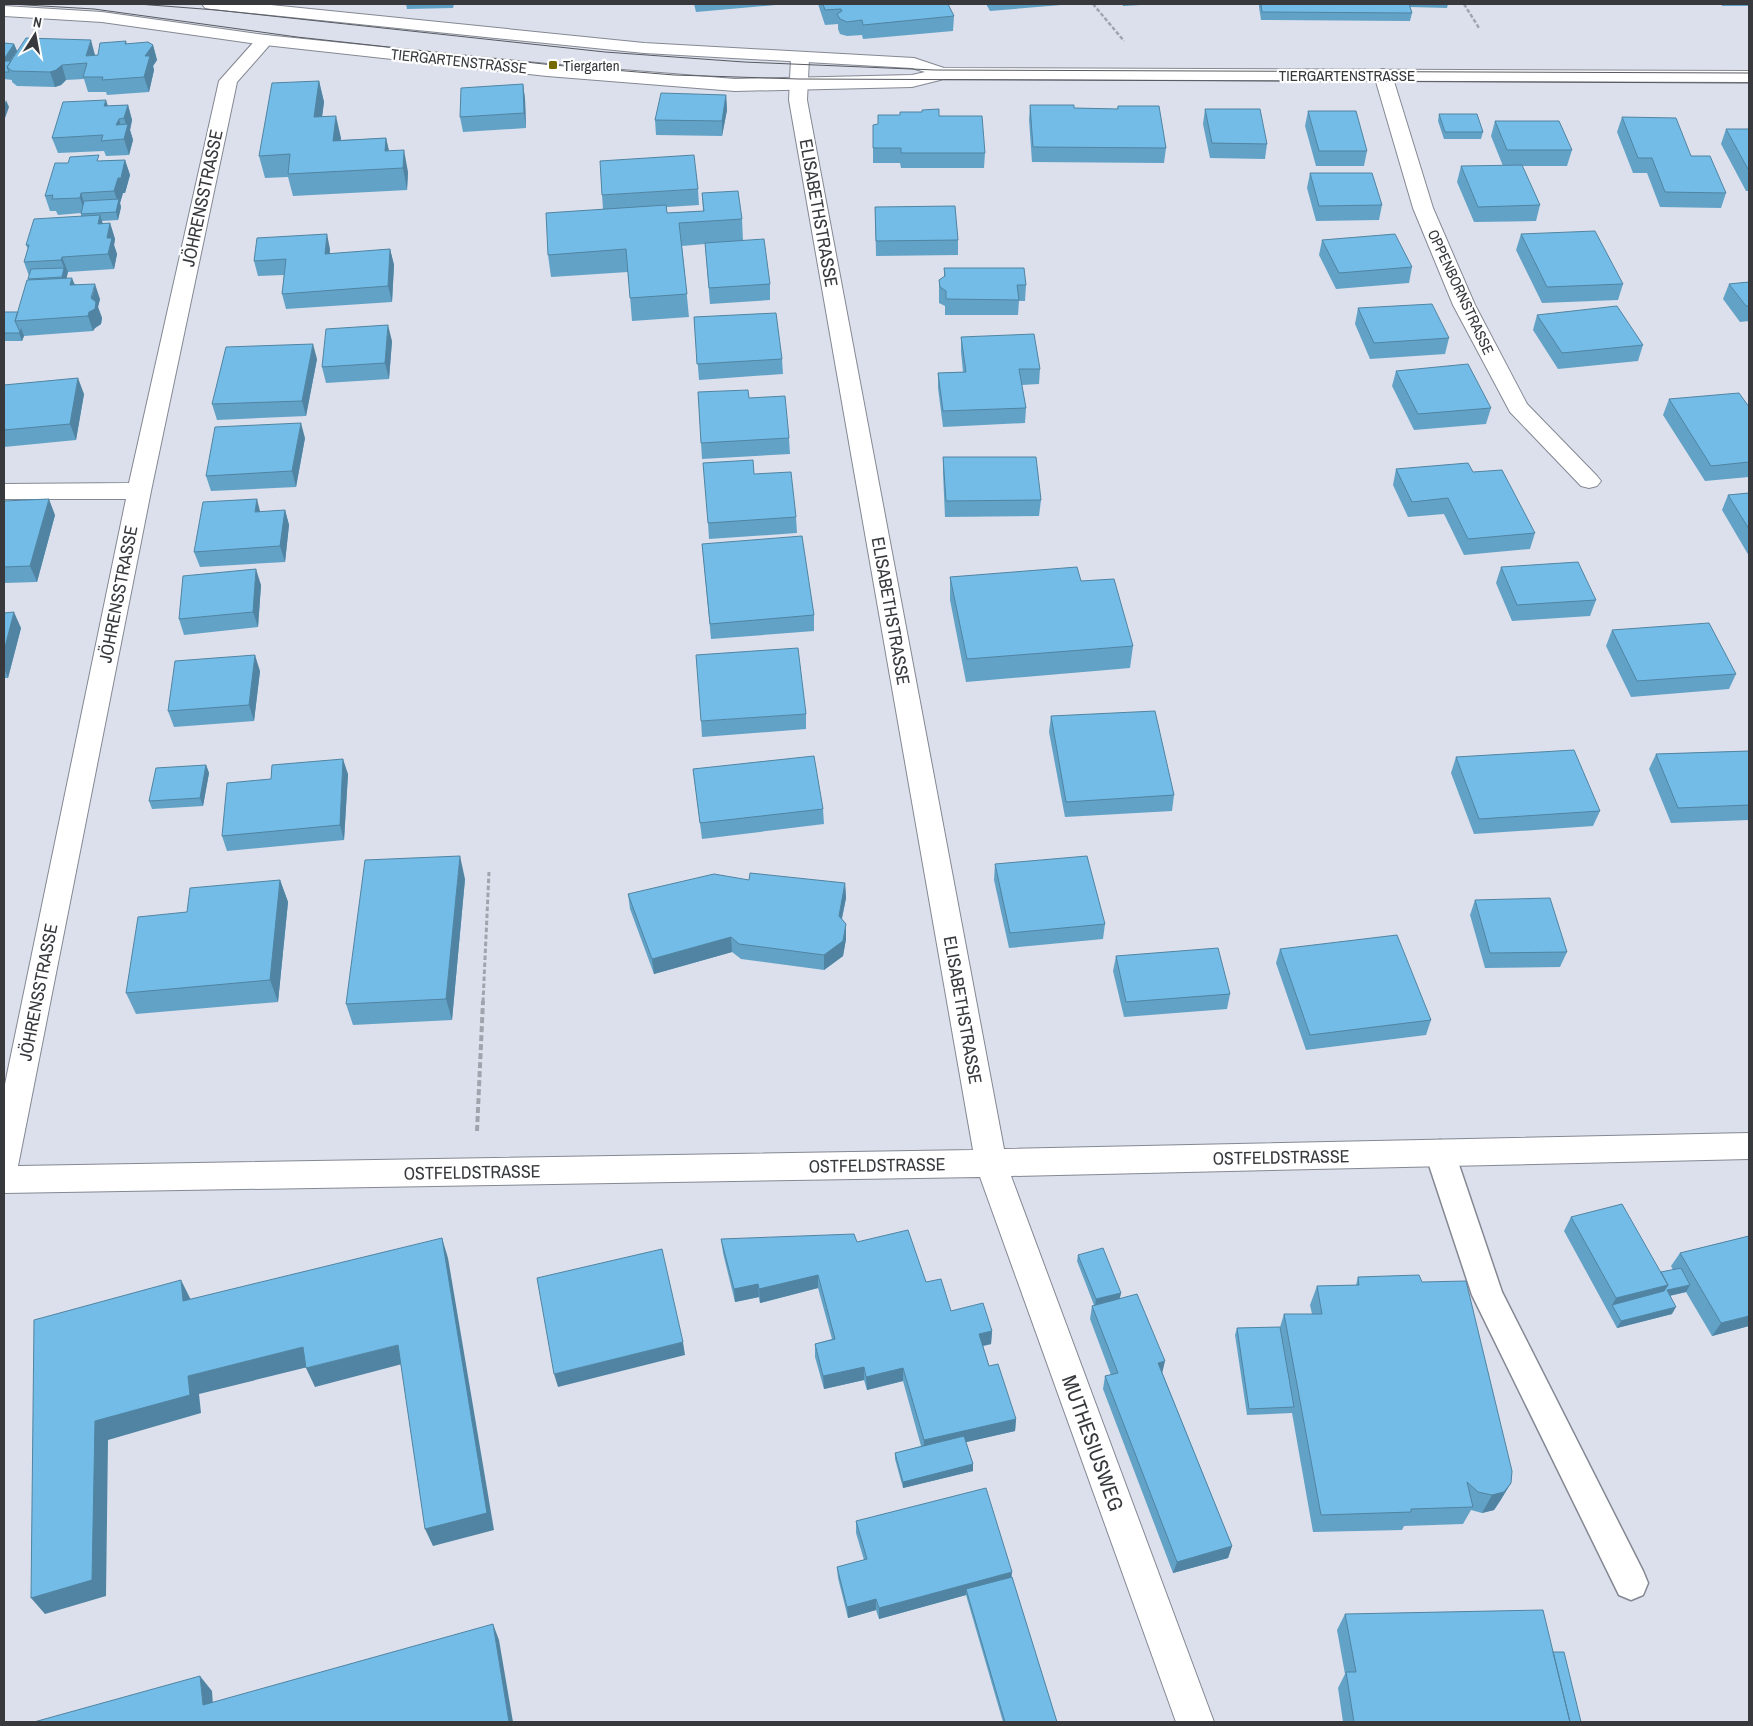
<svg xmlns="http://www.w3.org/2000/svg" width="1753" height="1726" font-family="'Archivo Narrow',sans-serif">
<style>
.lines{fill:none;stroke-linecap:round;stroke-linejoin:round}
.lane-casing{stroke:#848893;stroke-width:3}
.street-casing{stroke:#848893;stroke-width:2}
.secondary-casing{stroke:#848893;stroke-width:2}
.path-far2{stroke:#a0a4ad;stroke-width:2.5;stroke-dasharray:4 2;stroke-linecap:butt}
.path-far1{stroke:#a0a4ad;stroke-width:3;stroke-dasharray:4.5 2.5;stroke-linecap:butt}
.path{stroke:#a0a4ad;stroke-width:4;stroke-dasharray:6 3;stroke-linecap:butt}
.lane{fill:#fff;fill-rule:evenodd}
.street{fill:#fff;fill-rule:evenodd}
.secondary{fill:#fff;fill-rule:evenodd}
.tram{stroke:#575a60;stroke-width:1}
.wall{fill:#63a2c7}
.shaded-wall{fill:#5084a2}
.building{fill:#73bce7;stroke:#5084a2}
.poi-dot{fill:#746b04;stroke:#fff;stroke-width:2}
.labels{text-anchor:middle;dominant-baseline:central;stroke-width:4.5;stroke-linejoin:round;paint-order:stroke}
.far-street-label{font-size:15px;fill:#37393d;stroke:#fff}
.far-poi-label{font-size:15px;fill:#37393d;stroke:#fff;text-anchor:start}
.street-label{font-size:18px;fill:#37393d;stroke:#fff}
.near-street-label{font-size:21px;fill:#37393d;stroke:#fff}
</style>
<rect width="100%" height="100%" fill="#dbe0ec"/>
<g class="lines">
<g class="lane-casing">
<path id="lane" d="M1440,1140L1450,1144L1455,1153L1502,1292L1643,1571L1648,1583L1643,1595L1631,1600L1619,1595L1472,1295L1425,1153L1430,1144Z"/>
</g>
<g class="street-casing">
<path id="street" d="M265,35L271,36L274,40L237,82L151,491L18,1166L973,1150L789,100L791,58L794,54L800,53L806,54L809,58L807,100L1004,1149L1749,1133V1159L1011,1176L1214,1722H1176L980,1177L4,1193V1089L126,499H4V484L129,483L219,81L259,36Z
M1383,69L1390,71L1392,75L1433,208L1475,305L1527,404L1597,476L1601,481L1597,486L1589,488L1581,486L1510,412L1453,305L1413,208L1374,75L1376,71Z"/>
</g>
<g class="secondary-casing">
<path id="secondary" d="M202,4H261L644,43L914,58L944,68L1749,71V82L944,79L912,87L735,91L547,76L265,45L102,22L4,16V6L102,12L265,35L547,64L735,79L912,75L925,72L912,68L644,53L211,9L205,8Z"/>
</g>
<path class="path-far2" d="M1093,4L1124,41
M1464,4L1479,28"/>
<path class="path-far1" d="M483,1002L489,872"/>
<path class="path" d="M477,1131L483,1001"/>
<use href="#lane" class="lane"/>
<use href="#street" class="street"/>
<use href="#secondary" class="secondary"/>
<path class="tram" d="M9,4L94,9L297,37L553,65L674,75L799,79L1749,83
M138,4L216,10L605,52L744,62L935,70L1749,73"/>
</g>
<path class="wall" d="M406,4H454L453,8L407,9Z
M694,4H776V5L696,12Z
M818,4H948L954,16L953,31L863,39L862,35L847,36L840,34L838,29V24L825,25Z
M986,4H1061V5L990,11Z
M1122,4H1158L1123,6Z
M1259,4H1448L1447,8L1410,7L1412,13L1410,21L1261,20L1259,7Z
M1527,4H1595V5Z
M1721,4H1749V6H1722Z
M126,41L127,44L153,45L157,60L153,66L154,70L149,92L107,95L106,92H88L84,79L66,80L61,85L55,87L17,86L12,82V80L4,79V43L14,44L17,51L10,61L98,55Z
M319,81L324,102L322,117L341,138V140L386,138L389,151L408,172L407,190L293,196L288,177L265,178L259,156Z
M523,84L525,99L526,128L463,132L460,117Z
M726,95L727,110L722,136L656,135L655,120Z
M128,105L132,120L130,130L133,140L129,155L106,156L104,151L58,153L52,138L108,106Z
M1030,105L1074,108L1117,109L1118,106L1166,148L1164,163L1032,162L1029,120Z
M1205,109L1267,144L1265,159L1210,158L1203,124Z
M1308,111L1367,151L1364,166H1316L1305,126Z
M1439,114L1483,132L1481,139H1444L1438,121Z
M939,116L985,153L984,168H901L900,163H873V125Z
M1622,117L1726,193L1721,208L1660,207L1647,173H1633L1617,132Z
M1495,121L1572,150L1567,166H1522L1540,205L1536,221L1474,222L1457,182L1461,166H1503L1491,136Z
M1726,129H1749V191H1746L1721,144Z
M125,160L130,175L125,193H123L120,203L121,207L118,220L102,221L103,224L110,223L115,239L114,245L117,254L114,269L68,272L66,278L75,284L100,299L98,307L102,318L101,324L95,328L93,331L24,336L22,341H4V312H18L29,280L28,279L29,276L24,262L28,249L26,245L81,216V213L58,215L56,211H50L45,196L101,161Z
M1310,173L1382,205L1379,220L1316,221L1307,188Z
M698,189L699,205L667,207V213L703,211L702,193L742,219L743,241L770,284V300L710,304L705,244L682,246L689,317L632,321L628,272L551,277L548,255L603,209L602,195Z
M875,207L958,240V255L876,256Z
M1521,234L1623,284L1618,300L1542,303L1516,250Z
M1322,240L1412,267L1409,283L1336,289L1319,255Z
M330,249V254L390,249L394,265L392,302L286,309L282,294L284,275L258,276L254,261Z
M944,268L1026,285L1025,301H1019L1018,315H945V306L939,303V280L944,277Z
M1749,282V321L1740,322L1723,299L1729,284Z
M1358,308L1449,338L1445,354L1370,359L1355,324Z
M1537,315L1643,345L1638,361L1558,369L1533,330Z
M694,317L782,359L783,374L699,380Z
M961,337L1040,369L1039,384L1022,385L1026,408L1025,423L943,427L938,388V373L963,372L961,352Z
M392,341L389,379L326,383L322,367Z
M317,359L306,416L217,420L212,404Z
M1396,371L1491,408L1486,424L1414,430L1392,386Z
M4,385L84,394L76,440L4,447Z
M749,398L789,438L790,454L702,459L701,443Z
M1669,399L1749,407V477L1705,481L1663,415Z
M305,438L296,487L211,491L206,476Z
M943,457L1041,500L1039,516L945,517L943,473Z
M1396,469L1473,472L1535,533L1530,549L1464,555L1444,514L1408,517L1393,485Z
M754,474L796,517L797,533L709,539L708,523Z
M1749,493V556L1722,510L1728,495Z
M4,501L55,515L37,582L4,583Z
M285,510L289,525L285,562L200,567L194,552Z
M702,544L814,615V631L711,639Z
M1501,567L1596,600L1590,616L1512,621L1496,583Z
M950,577L1081,581L1133,646L1130,668L966,682L950,600Z
M261,585L258,627L184,635L179,619Z
M4,613L21,628L8,678H4Z
M1612,630L1736,674L1729,689L1631,697L1606,646Z
M260,671L254,721L174,727L168,711Z
M806,714V729L702,737L701,721Z
M1051,716L1174,795L1172,811L1065,817L1049,732Z
M1749,751V820L1671,823L1649,769L1656,754Z
M1456,757L1600,811L1593,826L1474,834L1451,773Z
M206,765L209,773L203,806L152,809L149,801Z
M693,769L823,809L824,824L702,839Z
M348,774L344,840L227,851L222,836Z
M995,864L1105,924L1103,939L1009,948L994,880Z
M465,879L452,1020L353,1025L346,1004Z
M280,880L288,902L278,1002L136,1014L126,993L187,912Z
M845,883L846,898L842,919L846,924V939L843,956L824,970L741,959L732,952L654,974L630,909L628,894Z
M1475,900L1567,952L1560,967L1485,968L1470,915Z
M1280,949L1431,1020L1426,1035L1306,1050L1276,963Z
M1116,956L1230,994L1227,1009L1124,1017L1113,971Z
M1571,1217L1661,1272L1673,1270L1671,1266L1680,1253L1749,1236V1326L1712,1336L1686,1292L1670,1296L1672,1314L1617,1328L1564,1231Z
M721,1239L857,1242L926,1282L951,1311L992,1331L991,1344L983,1346L989,1366L1016,1419L1015,1431L966,1442L973,1464V1471L903,1488L895,1459V1453L921,1446L903,1381L867,1390L864,1380L824,1389L815,1357V1344L832,1339L818,1288L760,1303L759,1297L735,1302L723,1253Z
M1078,1255L1121,1293L1120,1298L1162,1372L1232,1546L1228,1558L1173,1573L1103,1389L1105,1376L1111,1375L1090,1319L1092,1306L1094,1305L1077,1261Z
M1358,1277L1511,1483L1500,1501L1494,1510L1482,1513L1471,1510L1463,1524L1404,1526L1402,1530L1313,1532L1292,1413L1247,1415L1235,1335L1237,1328L1280,1327L1284,1314H1312L1310,1305L1317,1286L1356,1285Z
M856,1521L1012,1577L1057,1722H1060H1003L966,1595L879,1619L876,1610L848,1618L838,1578L837,1567L864,1560L856,1533Z
M1345,1614L1553,1652L1581,1722H1343L1338,1688L1345,1674L1337,1630Z"/>
<path class="shaded-wall" d="M91,40L95,55L86,56Z
M14,44L17,51L5,69L4,65V59Z
M153,45L157,60L153,66L154,70L149,92L144,77L145,56Z
M62,65L66,80L61,85L55,87L50,72Z
M319,81L324,102L319,139L314,117Z
M523,84L525,99L526,128L524,113Z
M726,95L727,110L722,136V121Z
M6,100L9,107L4,121V106Z
M106,100L111,115L104,106Z
M128,105L132,120L130,130L133,140L129,155L124,139L127,128L124,118Z
M336,116L341,138L338,163L333,141Z
M119,119L123,134L121,140L116,125Z
M386,138L391,160L385,151Z
M404,150L408,172L407,190L403,168Z
M125,160L130,175L125,193H123L120,203L121,207L118,220L116,212L118,203L114,191L118,178Z
M81,193L86,209L85,213L80,198Z
M100,215L105,231L98,224Z
M110,223L115,239L114,245L117,254L114,269L108,254L107,238Z
M327,234L330,249L328,269L325,254Z
M390,249L394,265L392,302L388,286Z
M62,257L68,272L65,285L62,277L64,268L61,260Z
M72,278L78,293L70,285Z
M95,284L100,299L98,307L102,318L101,324L95,328L93,331L88,316Z
M388,325L392,341L389,379L385,363Z
M21,328L24,336L22,341L19,333Z
M313,344L317,359L306,416L302,401Z
M78,378L84,394L76,440L70,424Z
M301,423L305,438L296,487L292,471Z
M49,499L55,515L37,582L30,566Z
M257,499L261,515L255,512Z
M285,510L289,525L285,562L280,546Z
M256,569L261,585L258,627L253,612Z
M14,612L21,628L8,678L4,668V651Z
M255,655L260,671L254,721L249,705Z
M343,759L348,774L344,840L340,825Z
M206,765L209,773L203,806L200,798Z
M460,856L465,879L452,1020L446,999Z
M280,880L288,902L278,1002L270,980Z
M845,883L846,898L839,931V916Z
M846,924V939L843,956L824,970V955Z
M731,937L732,952L654,974L652,959Z
M442,1238L448,1258L494,1530L433,1546L425,1529Z
M818,1275V1288L760,1303L759,1289Z
M181,1280L191,1300L183,1301Z
M758,1284L759,1297L735,1302L734,1289Z
M1668,1285L1660,1298L1612,1305L1616,1298Z
M1690,1285L1686,1292L1663,1297L1667,1290Z
M1121,1293L1119,1300L1095,1306L1096,1299Z
M1676,1307L1672,1314L1617,1328L1621,1321Z
M1749,1316V1326L1712,1336L1721,1323Z
M992,1331L991,1344L978,1347L979,1334Z
M683,1342L685,1355L558,1387L554,1374Z
M398,1345L406,1363L315,1387L306,1368Z
M303,1347L312,1366L199,1394L201,1413L108,1440L106,1596L45,1614L31,1598L95,1421L188,1376Z
M1165,1361L1162,1374L1158,1363Z
M864,1367V1380L824,1389L823,1376Z
M903,1368V1381L867,1390L866,1377Z
M1016,1419L1015,1431L923,1452L924,1440Z
M973,1464V1471L903,1488V1482Z
M1511,1483L1500,1501L1494,1510L1482,1513L1492,1495Z
M1232,1546L1228,1558L1173,1573L1177,1562Z
M1012,1572L1011,1583L966,1589V1595L879,1619V1608Z
M876,1599V1610L848,1618L847,1607Z
M493,1624L499,1640L513,1722H509Z
M200,1676L212,1691L214,1720L203,1705Z"/>
<path class="building" d="M823,4H948L954,16L863,25L862,20L847,22L840,19L837,14L842,11L841,9L825,10Z
M1261,4H1409L1412,13L1262,12Z
M26,38L91,40L86,56L98,55L100,43L126,41L125,44L148,42L153,45L145,56H150L144,77L102,80L103,77H83L87,63L62,65L56,70L50,72L12,71L7,67Z
M4,43L14,44L4,59Z
M4,61H11L7,67L9,72H4Z
M319,81L314,117L336,116L333,141L386,138L385,151L404,150L403,168L288,174L290,154L259,156L272,83Z
M523,84L524,113L460,117L461,88Z
M661,93L726,95L722,121L655,120Z
M106,100L104,106L128,105L124,118L119,119L116,125L128,124L124,139L101,141L103,135L52,138L63,102Z
M1030,105H1074V108L1118,109V106H1159L1166,148L1033,147Z
M939,109V116H982L985,153H901V148H873V125L878,124V115H900V112H922V110Z
M1205,109H1260L1267,144L1212,143Z
M1308,111H1356L1367,151H1319Z
M1439,114H1477L1483,132H1445Z
M1622,117L1676,118L1691,156H1710L1726,193L1665,192L1652,158H1638Z
M1495,121H1559L1572,150H1507Z
M1726,129H1749V171Z
M99,155L97,161L125,160L121,178H118L114,191L81,193L80,198L52,199L53,195L45,196L55,163H68L70,157Z
M694,155L698,189L602,195L600,161Z
M1522,165L1540,205L1478,207L1461,166Z
M1310,173H1372L1382,205L1319,206Z
M738,191L742,219L679,223L687,294L630,298L626,249L548,255L546,213L666,205L667,213L704,211L702,193Z
M119,199L116,212L81,214L84,201Z
M955,206L958,240L876,241L875,207Z
M100,215L98,224L110,223L107,238H112L108,254L62,257L61,260L24,262L29,245H26L34,219Z
M1595,231L1623,284L1547,287L1521,234Z
M327,234L325,254L390,249L388,286L282,294L286,259L254,261L257,238Z
M1395,234L1412,267L1339,273L1322,240Z
M764,239L770,284L709,288L705,243Z
M64,268L62,277L28,279L31,269Z
M944,268H1024L1026,285H1017L1019,300L946,299V291L940,287L939,280L945,276Z
M72,278L70,285L95,284L91,298L96,302L95,309L89,312L88,316L15,321L27,280Z
M1749,282V306H1746L1729,284Z
M1432,304L1449,338L1374,343L1358,308Z
M1617,306L1643,345L1562,353L1537,315Z
M4,312H18L15,321L20,332L19,333H4Z
M776,313L782,359L697,364L694,317Z
M388,325L385,363L322,367L326,329Z
M1034,334L1040,369H1019L1026,408L943,411L938,373L966,372L961,337Z
M313,344L302,401L212,404L226,347Z
M1468,364L1491,408L1418,414L1396,371Z
M78,378L70,424L4,430V385Z
M748,390L749,398L785,396L789,438L701,443L698,392Z
M1739,393L1749,407V462L1711,466L1669,399Z
M301,423L292,471L206,476L215,427Z
M943,457H1036L1041,500L946,501Z
M753,460L754,474L791,472L796,517L708,523L703,463Z
M1468,463L1473,472L1502,470L1535,533L1468,539L1448,498L1412,502L1396,469Z
M1749,493V529L1728,495Z
M49,499L30,566L4,567V501Z
M257,499L255,512L285,510L280,546L194,552L203,502Z
M802,536L814,615L710,624L702,544Z
M1578,562L1596,600L1517,605L1501,567Z
M1077,567L1081,581L1114,579L1133,646L967,659L950,577Z
M256,569L253,612L179,619L183,576Z
M14,612L4,651V613Z
M1709,623L1736,674L1637,681L1612,630Z
M798,648L806,714L701,721L696,655Z
M255,655L249,705L168,711L175,661Z
M1155,711L1174,795L1066,802L1051,716Z
M1574,750L1600,811L1479,819L1456,757Z
M1749,751V805L1678,808L1656,754Z
M814,756L823,809L700,823L693,769Z
M343,759L340,825L222,836L227,783L271,779L272,765Z
M206,765L200,798L149,801L156,768Z
M460,856L446,999L346,1004L365,860Z
M1087,856L1105,924L1010,933L995,864Z
M750,873L845,883L839,916L846,924L843,941L824,955L739,944L731,937L652,959L628,894L714,874L749,880Z
M280,880L270,980L126,993L138,917L187,912L190,888Z
M1550,898L1567,952L1490,953L1475,900Z
M1397,935L1431,1020L1310,1035L1280,949Z
M1218,948L1230,994L1126,1002L1116,956Z
M1622,1204L1668,1285L1616,1298L1571,1217Z
M908,1230L926,1282L941,1279L951,1311L983,1303L992,1331L979,1334L989,1366L998,1364L1016,1419L924,1440L903,1368L866,1377L864,1367L823,1376L815,1344L835,1339L818,1275L759,1289L758,1284L734,1289L721,1239L854,1234L857,1242Z
M1749,1236V1316L1721,1323L1680,1253Z
M442,1238L487,1513L425,1529L398,1345L306,1368L303,1347L188,1376L190,1395L95,1421L92,1580L31,1598L34,1320L181,1280L183,1301Z
M1103,1248L1121,1293L1096,1299L1078,1255Z
M662,1249L683,1342L554,1374L537,1278Z
M1681,1268L1690,1285L1667,1290L1676,1307L1621,1321L1612,1305L1664,1291L1668,1285L1661,1272Z
M1419,1275L1422,1282L1466,1281L1512,1471L1511,1483L1504,1492L1492,1495L1478,1492L1467,1482L1473,1507L1411,1509V1512L1321,1515L1284,1314H1322L1317,1286L1359,1285L1358,1277Z
M1137,1294L1165,1361L1158,1363L1232,1546L1177,1562L1105,1376L1118,1373L1092,1306Z
M1280,1327L1294,1407L1249,1409L1237,1328Z
M964,1436L973,1464L903,1482L895,1453Z
M986,1488L1012,1572L879,1608L876,1599L847,1607L837,1567L867,1559L856,1521Z
M1012,1577L1057,1722H1005L966,1589Z
M1543,1610L1570,1722H1354L1346,1672H1356L1345,1614Z
M493,1624L509,1722H34L200,1676L203,1705Z
M1553,1652H1564L1581,1722H1570Z"/>
<rect class="poi-dot" x="548" y="60" width="10" height="10" rx="2.5"/>
<g class="labels">
<g class="far-street-label">
<text transform="translate(459 61) rotate(6)">TIERGARTENSTRASSE</text>
<text x="1347" y="75">TIERGARTENSTRASSE</text>
<text transform="translate(1461 292) rotate(65)">OPPENBORNSTRASSE</text>
</g>
<g class="far-poi-label">
<text x="563" y="65">Tiergarten</text>
</g>
<g class="street-label">
<text transform="translate(202 198) rotate(-78)">JÖHRENSSTRASSE</text>
<text transform="translate(819 213) rotate(80)">ELISABETHSTRASSE</text>
<text transform="translate(118 594) rotate(-79)">JÖHRENSSTRASSE</text>
<text transform="translate(891 611) rotate(80)">ELISABETHSTRASSE</text>
<text transform="translate(38 992) rotate(-79)">JÖHRENSSTRASSE</text>
<text transform="translate(963 1010) rotate(80)">ELISABETHSTRASSE</text>
<text transform="translate(1281 1157) rotate(-1)">OSTFELDSTRASSE</text>
<text transform="translate(877 1165) rotate(-1)">OSTFELDSTRASSE</text>
<text transform="translate(472 1172) rotate(-1)">OSTFELDSTRASSE</text>
</g>
<g class="near-street-label">
<text transform="translate(1093 1443) rotate(70)">MUTHESIUSWEG</text>
</g>
</g>
<rect width="1753" height="1726" fill="none" stroke="#37393d" stroke-width="10"/>
<g transform="translate(35 35) rotate(11)" stroke="#ffffff" stroke-width="4" paint-order="stroke">
<path d="M0-4L9 19L0 12L-9 19Z" fill="#37393d"/>
<text y="-8" font-size="14" font-weight="bold" text-anchor="middle" fill="#37393d">N</text>
</g>
</svg>
